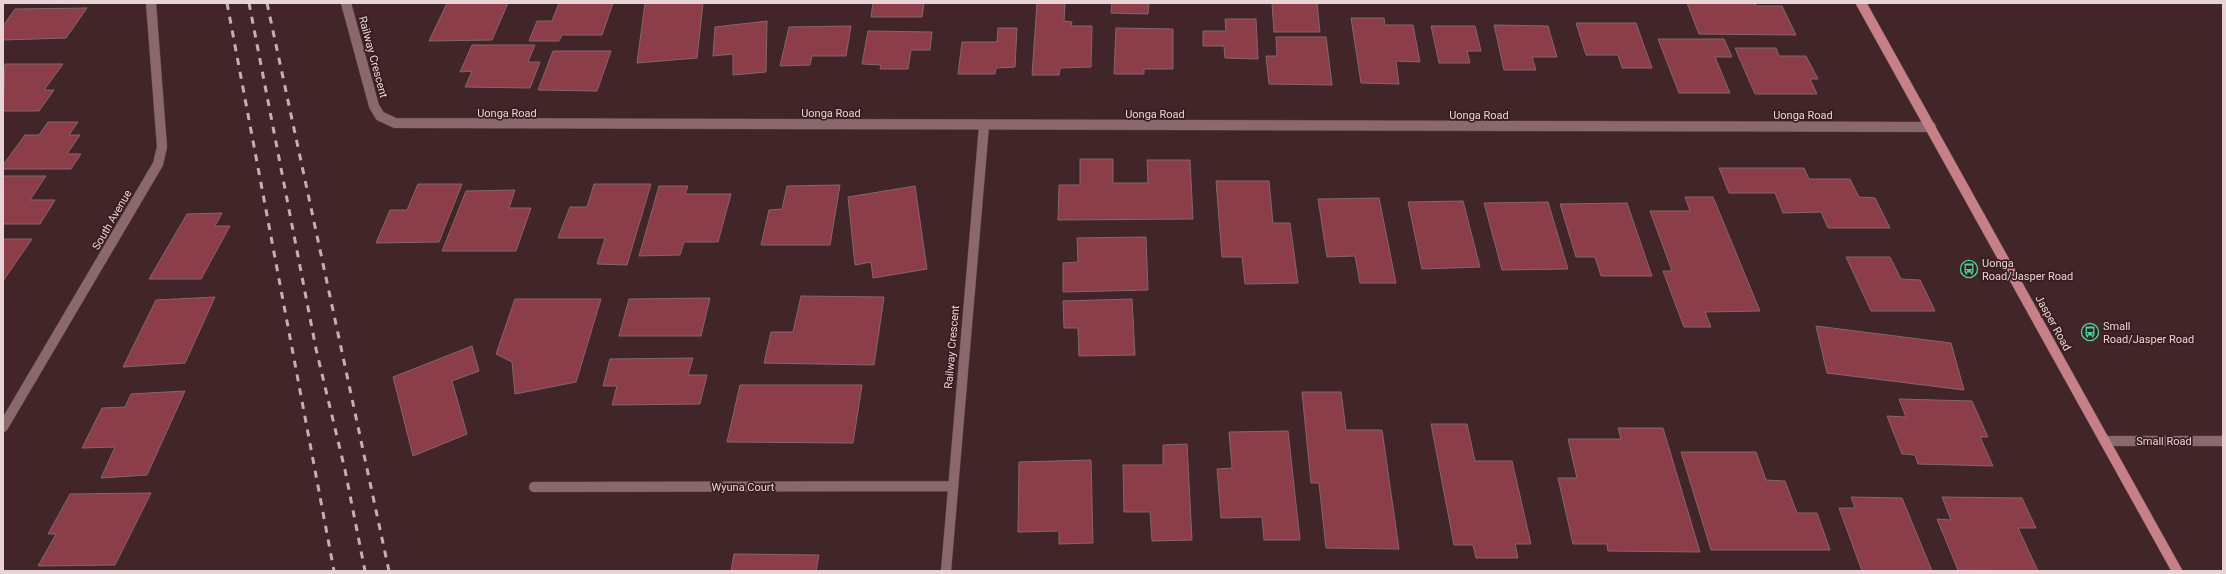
<svg xmlns="http://www.w3.org/2000/svg" width="2226" height="574" font-family="Roboto,sans-serif">
<style>
.building{fill:#8b3e4a;stroke:#876568}
.lines{fill:none;stroke-linecap:round;stroke-linejoin:round}
.minor-casing{stroke:#5a4144;stroke-width:11}
.major-casing{stroke:#5a4144;stroke-width:11}
.minor{stroke:#8a686b;stroke-width:10}
.major{stroke:#c88088;stroke-width:10}
.rail{stroke:#c5afb2;stroke-width:3;stroke-dasharray:7 7;stroke-linecap:butt}
.labels{text-anchor:middle;dominant-baseline:central;stroke-width:3.5;stroke-linejoin:round;paint-order:stroke}
.street-label{font-size:11px;fill:#e8d4d6;stroke:#381c1f}
.poi-label{font-size:11px;fill:#e8d4d6;stroke:#381c1f;text-anchor:start}
</style>
<rect width="100%" height="100%" fill="#422529"/>
<path class="building" d="M447,3H508L492,40L429,41Z
M559,3H613L602,35H562L559,41H529L537,21H552Z
M645,3H703L697,58L637,63Z
M873,3H924L922,17H871Z
M1037,3H1065L1064,21L1072,22L1071,26H1092L1091,67L1060,68L1059,75H1032Z
M1112,3H1149L1148,14L1111,13Z
M1272,3H1317L1320,32H1274Z
M1687,3H1755L1756,6H1782L1796,35L1699,34Z
M87,8L66,38L3,40V26L15,9Z
M1351,18H1384L1385,25H1413L1420,62L1396,61L1399,84L1361,83Z
M1225,19H1256L1258,59L1225,58L1224,46H1203V31H1226Z
M767,21L766,72L733,75V54L713,56L715,27Z
M1576,23H1636L1652,68H1622L1618,55H1586Z
M1494,25L1548,26L1557,57H1532L1536,70H1504Z
M851,26L846,56H812L810,65L780,66L789,27Z
M1431,26H1475L1481,51H1467L1470,63H1439Z
M998,28H1017L1015,67L996,68L995,74H958L962,42H997Z
M1116,28L1173,29V69H1144V74H1114Z
M868,31L932,32L930,50H911L908,69H880L881,65L862,64Z
M1276,37H1326L1332,85L1269,84L1266,56H1277Z
M1658,39H1724L1732,57H1715L1730,93H1679Z
M472,45H535L528,62H540L530,88L465,87L472,71L460,72Z
M1735,48H1776L1779,56H1806L1818,79H1810L1817,94H1755Z
M553,51H611L597,91L538,90Z
M5,64H63L44,90H54L39,111H3Z
M48,122H78L69,135H80L67,154H81L71,169H3V165L25,135H39Z
M1080,159H1113V183H1148L1147,160H1190L1193,219L1058,220L1059,185H1080Z
M1719,168H1804L1809,179H1850L1859,197L1875,198L1890,228H1828L1821,212L1783,213L1775,193H1729Z
M3,176H46L30,200H55L40,224H3Z
M1216,181H1269L1273,223H1290L1298,283L1245,284L1242,257H1222Z
M418,184H462L439,242L376,243L390,210H407Z
M594,184H651L627,265L597,264L605,238H558L570,207H587Z
M840,185L830,245H761L769,210L782,209L787,186Z
M659,186H688L685,194H731L718,242H684L680,255L639,256Z
M915,186L927,269L873,278L871,262L855,265L848,197Z
M515,190L509,208H531L516,251H442L466,191Z
M1685,197H1713L1760,311L1705,312L1711,327H1684L1663,271H1672L1650,211H1690Z
M1379,198L1396,283H1360L1355,256L1327,257L1318,199Z
M1463,201L1480,267L1422,269L1408,202Z
M1548,202L1568,269L1502,270L1484,203Z
M1627,203L1652,276H1601L1595,257H1576L1560,204Z
M222,213L215,226H230L201,279H149L187,214Z
M1146,237L1148,290L1063,292V263L1078,262L1077,238Z
M3,239H32L3,281Z
M1846,257H1890L1901,279L1920,280L1935,311H1871Z
M801,296L884,297L874,365L764,363L771,332H793Z
M215,297L185,363L123,367L156,300Z
M710,298L701,336H619L629,299Z
M515,299H601L576,382L515,394L512,362L496,354Z
M1132,299L1135,355L1079,356L1078,328H1064L1063,301Z
M1816,326L1951,343L1964,390L1827,373Z
M472,346L479,371L452,381L467,434L413,456L393,377Z
M693,358L688,375H707L700,404L612,405L617,386H603L610,359Z
M740,385H862L853,443L727,442Z
M185,391L147,475L101,478L115,447L82,448L102,408L125,407L131,394Z
M1302,392H1341L1346,430H1382L1399,549L1326,548L1319,483H1311Z
M1899,399L1972,401L1988,437H1980L1993,466L1918,464L1915,455L1902,454L1887,416L1906,417Z
M1431,424H1467L1475,461H1512L1531,544H1515L1518,558H1476L1473,545H1454Z
M1618,428H1663L1700,552L1608,551L1607,544H1573L1558,478H1577L1568,439H1621Z
M1288,431L1300,540H1264L1262,517L1221,518L1217,469L1232,468L1229,432Z
M1187,444L1192,540L1152,541L1150,512H1124L1123,465H1163V445Z
M1681,452H1756L1766,480L1785,481L1797,513H1817L1830,550H1711Z
M1091,460L1093,543L1059,544V531L1018,532L1019,462Z
M151,493L115,565L38,566L56,534H48L70,494Z
M1851,497L1902,498L1932,571H1862L1839,508H1855Z
M1942,497L2022,498L2036,528H2018L2038,571L1958,570L1937,519L1951,520Z
M734,554L819,555L816,571H731Z"/>
<g class="lines">
<g class="minor-casing">
<path id="minor" d="M346,3L374,106L380,116L395,123L1931,127
M3,427L158,164L162,147L151,3
M2106,441H2223
M534,487L952,486
M946,571L984,126"/>
</g>
<g class="major-casing">
<path id="major" d="M1861,3L2177,571"/>
</g>
<use href="#minor" class="minor"/>
<use href="#major" class="major"/>
<path class="rail" d="M227,3L334,571
M249,3L316,349L345,470L365,571
M267,3L389,571"/>
</g>
<defs>
<g id="bus-ring" transform="scale(0.9)"><circle r="9.5" fill="#381c1f" stroke="#4ad49c" stroke-width="1.5"/><path d="M-5-6H5V4H4V6H2V4H-2V6H-4V4H-5ZM-3.5-4V0h7V-4ZM-3.5 1.2v1.5H-2V1.2ZM2 1.2v1.5H3.5V1.2Z" fill="#4ad49c"/></g>
</defs>
<g fill-rule="evenodd">
<use href="#bus-ring" x="1969" y="269"/>
<use href="#bus-ring" x="2090" y="332"/>
</g>
<g class="labels">
<g class="street-label">
<text transform="translate(373 57) rotate(75)">Railway Crescent</text>
<text x="507" y="113">Uonga Road</text>
<text x="831" y="113">Uonga Road</text>
<text x="1155" y="114">Uonga Road</text>
<text x="1479" y="115">Uonga Road</text>
<text x="1803" y="115">Uonga Road</text>
<text transform="translate(112 220) rotate(-60)">South Avenue</text>
<text transform="translate(2053 323) rotate(61)">Jasper Road</text>
<text transform="translate(952 347) rotate(-85)">Railway Crescent</text>
<text x="2164" y="441">Small Road</text>
<text x="743" y="487">Wyuna Court</text>
</g>
<g class="poi-label">
<text x="1982" y="263">Uonga<tspan x="1982" dy="13">Road/Jasper Road</tspan></text>
<text x="2103" y="326">Small<tspan x="2103" dy="13">Road/Jasper Road</tspan></text>
</g>
</g>
<rect width="2226" height="574" fill="none" stroke="#e8d4d6" stroke-width="8"/>
</svg>
